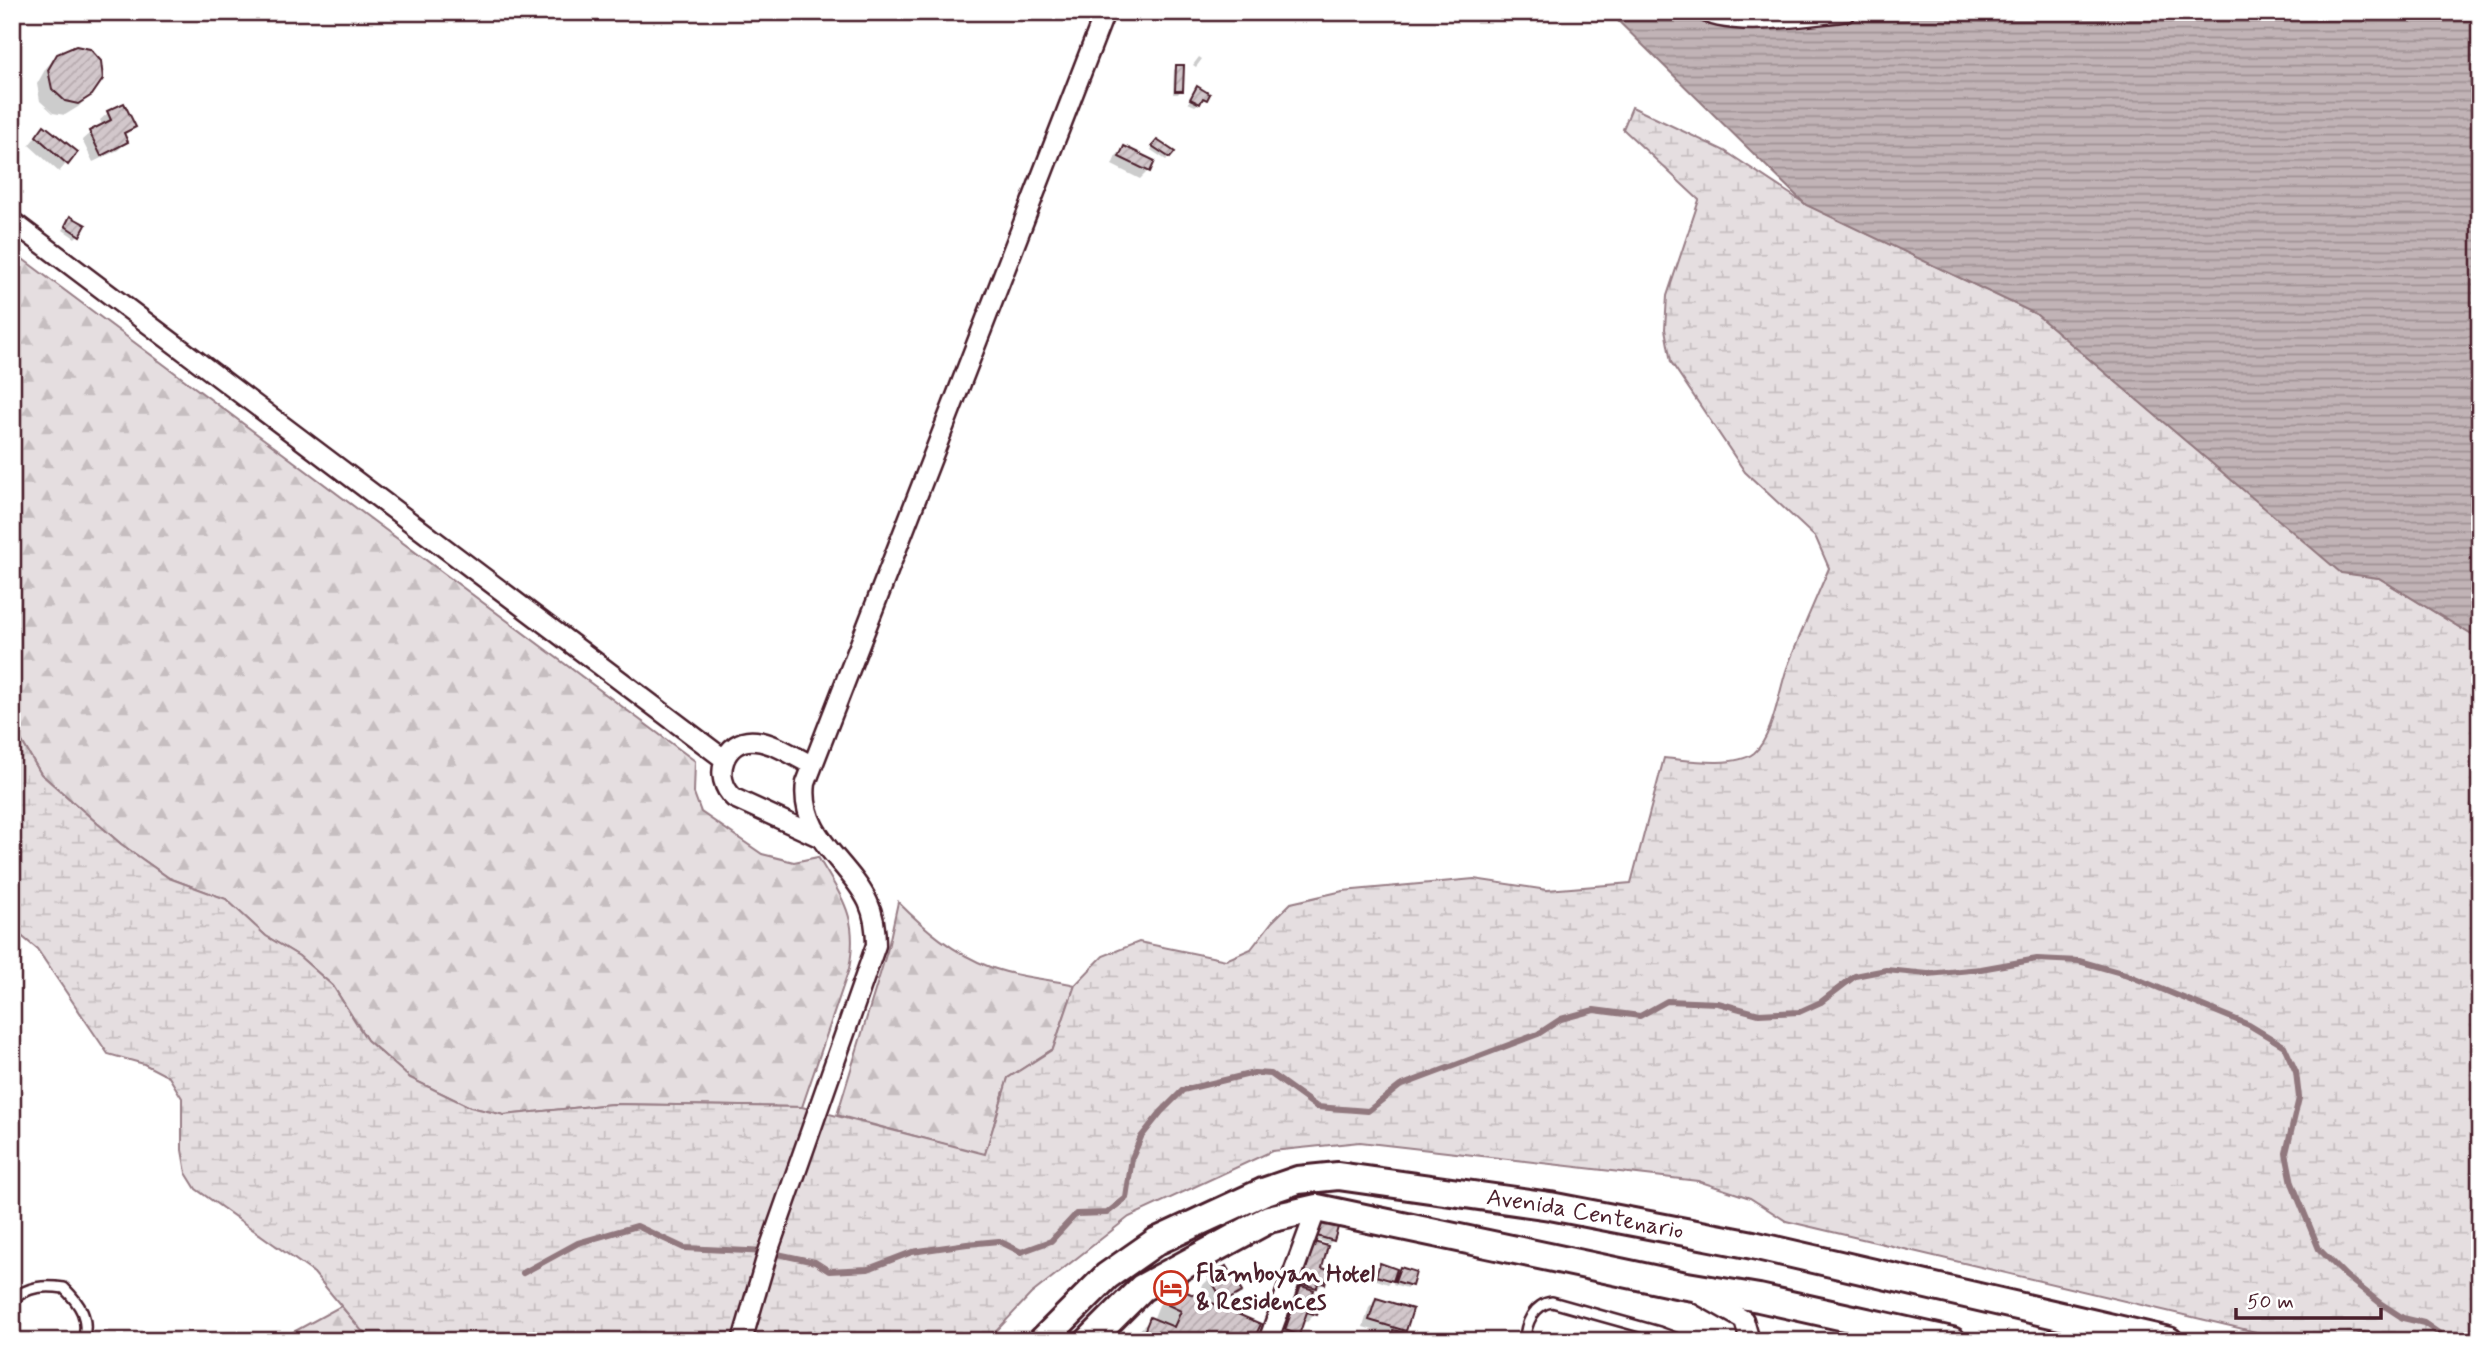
<svg xmlns="http://www.w3.org/2000/svg" width="2492" height="1353" font-family="Mynerve,sans-serif">
<style>
.forest{fill:url(#forest-firs);stroke:#987e86;stroke-width:2}
.wetland{fill:url(#wetland-marsh);stroke:#987e86;stroke-width:2}
.water{fill:url(#water-rules);stroke:#91787e;stroke-width:2}
.shadow{fill:#0003}
.lines{fill:none;stroke-linecap:round;stroke-linejoin:round}
.stream{stroke:#91787e;stroke-width:6}
.building{fill:url(#building-hatch);stroke:#4a1f2b;stroke-width:2}
.lane-casing{stroke:#4a1f2b;stroke-width:14}
.street-casing{stroke:#4a1f2b;stroke-width:23}
.secondary-casing{stroke:#4a1f2b;stroke-width:32}
.lane{stroke:#fff;stroke-width:9}
.street{stroke:#fff;stroke-width:18}
.secondary{stroke:#fff;stroke-width:26}
.labels{text-anchor:middle;dominant-baseline:central;stroke-width:7;stroke-linejoin:round;paint-order:stroke}
.street-label{font-size:24px;fill:#4a1f2b;stroke:#fff}
.poi-label{font-size:24px;font-weight:bold;fill:#4a1f2b;stroke:#fff;text-anchor:start}
</style>
<defs>
<pattern id="forest-firs" width="22" height="20" patternUnits="userSpaceOnUse" patternTransform="scale(1.75)"><rect width="22" height="20" fill="#e5dee0"/><path d="M5 1l3.5 6h-7zM16 11l3.5 6h-7z" fill="#c6bec0"/></pattern>
<pattern id="wetland-marsh" width="20" height="14" patternUnits="userSpaceOnUse" patternTransform="scale(1.75)"><rect width="20" height="14" fill="#e5dee0"/><path d="M1 5h8M5 5V1M11 12h8M15 12V8" fill="none" stroke="#c6bec0"/></pattern>
<pattern id="water-rules" width="6" height="5" patternUnits="userSpaceOnUse" patternTransform="scale(1.75)"><rect width="6" height="5" fill="#c1b3b6"/><path d="M0 2.5h6" fill="none" stroke="#9f9194"/></pattern>
<pattern id="building-hatch" width="6" height="6" patternUnits="userSpaceOnUse" patternTransform="scale(1.75)"><rect width="6" height="6" fill="#d2c7cb"/><path d="M-1 1l2-2M0 6l6-6M5 7l2-2" fill="none" stroke="#b6aaae"/></pattern>
</defs>
<rect width="100%" height="100%" fill="#fff"/>
<filter id="ink" filterUnits="userSpaceOnUse"><feTurbulence type="fractalNoise" baseFrequency=".0143" numOctaves="2"/><feDisplacementMap in="SourceGraphic" scale="14" xChannelSelector="R" yChannelSelector="G"/><feConvolveMatrix kernelMatrix="1 2 1 2 8 2 1 2 1" color-interpolation-filters="sRGB"/></filter>
<g filter="url(#ink)">
<path class="forest" d="M12,251L695,761L694,793L701,812L762,854L794,862L818,857C843,900 859,917 849,969L802,1107L612,1104L504,1115L470,1107L410,1078L367,1040L333,986L299,956L266,936L226,899L169,878L121,844L41,774L18,735L12,719Z
M898,902C925,929 953,953 990,967C1016,977 1047,979 1075,985L1053,1049L1008,1078L985,1155L837,1115L888,948Z
M341,1306L361,1329L379,1341H277Z"/>
<path class="wetland" d="M1632,107L1725,151L1807,205L2036,314L2341,572L2379,578L2480,640V1341H2398L2364,1332L2341,1341H2294L1786,1221L1750,1198L1698,1181L1360,1142L1272,1151L1129,1217L1031,1294L987,1341H379L361,1330L314,1273L196,1189L186,1173L182,1150V1098L169,1077L144,1064L108,1054L37,949L12,928V719L18,735L41,774L121,844L169,878L226,899L266,936L299,956L333,986L367,1040L410,1078L470,1107L504,1115L612,1104L802,1107L985,1154L1008,1078L1053,1049L1075,985L1103,956L1139,942L1226,960L1251,949L1272,922L1291,903L1343,891L1474,879L1547,890L1631,883L1664,758C1687,760 1735,768 1754,753C1773,737 1779,690 1787,668C1800,634 1815,601 1829,568L1816,538L1745,472L1671,362L1665,329L1667,296L1699,200L1623,129Z"/>
<path class="water" d="M1609,12H2480V640L2379,578L2341,573L2036,314L1806,205Z"/>
<path class="shadow" d="M58,55L91,94L78,107L65,115L53,113L40,101L37,84L46,68Z
M1199,57L1202,59L1196,67L1193,65Z
M1177,67L1181,90L1178,94H1173L1174,70Z
M1197,88L1205,99L1195,106L1188,103Z
M108,113L134,127L123,136L126,142L118,150L93,162L82,140L90,133L103,126L100,120Z
M37,135L75,153L59,172L29,145Z
M1154,145L1169,157L1166,160L1151,150Z
M1124,148L1148,171L1140,179L1112,165L1116,156Z
M71,218L78,235L75,238L63,230Z
M1322,1221L1333,1240L1329,1244L1314,1239L1319,1224Z
M1315,1244L1324,1283L1316,1290L1313,1289L1310,1298L1315,1314L1307,1322L1302,1320L1297,1334L1290,1341H1286L1279,1338L1294,1296L1297,1292L1296,1291L1307,1252Z
M1381,1265L1393,1277L1400,1269L1411,1285L1407,1288L1393,1284L1396,1276L1392,1280L1376,1274Z
M1375,1277L1390,1282L1388,1284L1374,1279Z
M1210,1278L1239,1292L1218,1307L1251,1341H1128L1151,1319L1153,1320L1159,1305L1175,1289L1214,1306L1202,1286Z
M1376,1300L1405,1330L1401,1334L1405,1341H1386L1390,1335L1363,1327L1369,1308Z"/>
<g class="lines">
<path class="stream" d="M523,1273L578,1243L637,1226L684,1248L768,1252L815,1262L829,1271L868,1269L912,1252L967,1244L999,1241L1021,1252L1051,1241L1076,1214L1107,1213L1126,1198L1132,1158L1141,1137L1161,1112L1183,1090L1254,1073L1271,1074L1317,1107L1368,1111L1400,1086L1538,1034L1561,1019L1594,1010L1640,1016L1667,1001L1718,1003L1759,1014L1799,1012L1821,1002L1855,976L1886,970L1928,974L1981,969L2037,959L2079,961L2125,974L2249,1025L2284,1046L2296,1072L2299,1098L2286,1153L2292,1183L2319,1249L2346,1276L2380,1303L2403,1318L2424,1323L2450,1341"/>
</g>
<path class="building" d="M76,46L90,49L101,61L103,79L92,95L78,104L65,101L52,89L48,70L57,54Z
M1176,65H1184L1183,91H1175Z
M1197,86L1210,94L1207,100L1203,98L1200,104L1190,99Z
M124,103L136,127L124,133L128,142L101,156L89,131L111,120L107,111Z
M44,125L78,152L68,165L36,136Z
M1157,140L1175,152L1170,158L1152,146Z
M1124,146L1155,161L1150,172L1119,157Z
M70,216L86,225L80,236L65,226Z
M1322,1219L1339,1224L1334,1241L1317,1236Z
M1314,1242L1328,1246L1322,1268L1329,1270L1325,1284L1318,1282L1317,1288L1302,1284Z
M1380,1263L1397,1269L1393,1281L1376,1276Z
M1226,1266L1242,1292L1224,1302L1209,1277Z
M1400,1267L1416,1272L1412,1286L1395,1281Z
M1301,1286L1314,1290L1312,1297L1322,1301L1317,1315L1307,1312L1299,1335L1285,1330Z
M1175,1287L1261,1324L1253,1341H1130L1133,1333L1142,1337L1150,1317L1174,1327L1181,1311L1168,1305Z
M1376,1298L1413,1309L1406,1331L1369,1320Z
M1393,1330L1409,1334L1407,1341H1390Z"/>
<g class="lines">
<g class="lane-casing">
<path id="lane" d="M1697,12C1726,35 1811,19 1848,16
M12,1300C28,1286 45,1285 64,1288C80,1304 90,1318 83,1341
M1525,1341C1525,1324 1534,1304 1552,1302L1659,1332L1683,1341"/>
</g>
<g class="street-casing">
<path id="street" d="M12,221L724,759
M812,765C795,757 775,743 756,741C724,737 711,778 734,798L819,837
M1700,1295L1744,1320L1750,1341
M742,1341L768,1252L876,945C876,931 874,915 868,902C848,860 799,836 806,783L1105,12
M1268,1341L1317,1208"/>
</g>
<g class="secondary-casing">
<g id="secondary">
<path id="s1" d="M1042,1341L1107,1276L1157,1241L1263,1192L1298,1180L1338,1176L1550,1206L1753,1245L2169,1341"/>
<path d="M1089,1341L1142,1288L1269,1219L1317,1208L1681,1285L1759,1298L1952,1341"/>
</g>
</g>
<use href="#lane" class="lane"/>
<use href="#street" class="street"/>
<use href="#secondary" class="secondary"/>
</g>
</g>
<defs>
<g id="hotel-ring" transform="scale(1.75)"><circle r="9.5" fill="#fff" stroke="#c8321e" stroke-width="1.5"/><path d="M-6-4.5h1.5V1H6V5H4.5V3h-9V5H-6ZM-4 0a1.8 1.8 0 1 1 3.6 0ZM.5 0V-2.5h3Q6-2.5 6 0Z" fill="#c8321e"/></g>
</defs>
<g fill-rule="evenodd">
<use href="#hotel-ring" x="1171" y="1288"/>
</g>
<g class="labels">
<g class="street-label">
<text stroke="none"><textPath href="#s1" startOffset="597">Avenida Centenario</textPath></text>
</g>
<g class="poi-label">
<text x="1196" y="1274">Flamboyan Hotel<tspan x="1196" dy="28">&amp; Residences</tspan></text>
</g>
</g>
<rect width="2492" height="1353" fill="none" stroke="#fff" stroke-width="42"/>
<rect x="21" y="21" width="2450" height="1311" fill="none" stroke="#4a1f2b" stroke-width="2.5" filter="url(#ink)"/>
<path d="M2236 1308v10h145v-10" fill="none" stroke="#4a1f2b" stroke-width="3.5"/>
<text x="2247" y="1308" font-size="21" fill="#4a1f2b" stroke="#ffffff" stroke-width="5" paint-order="stroke">50 m</text>
</svg>
